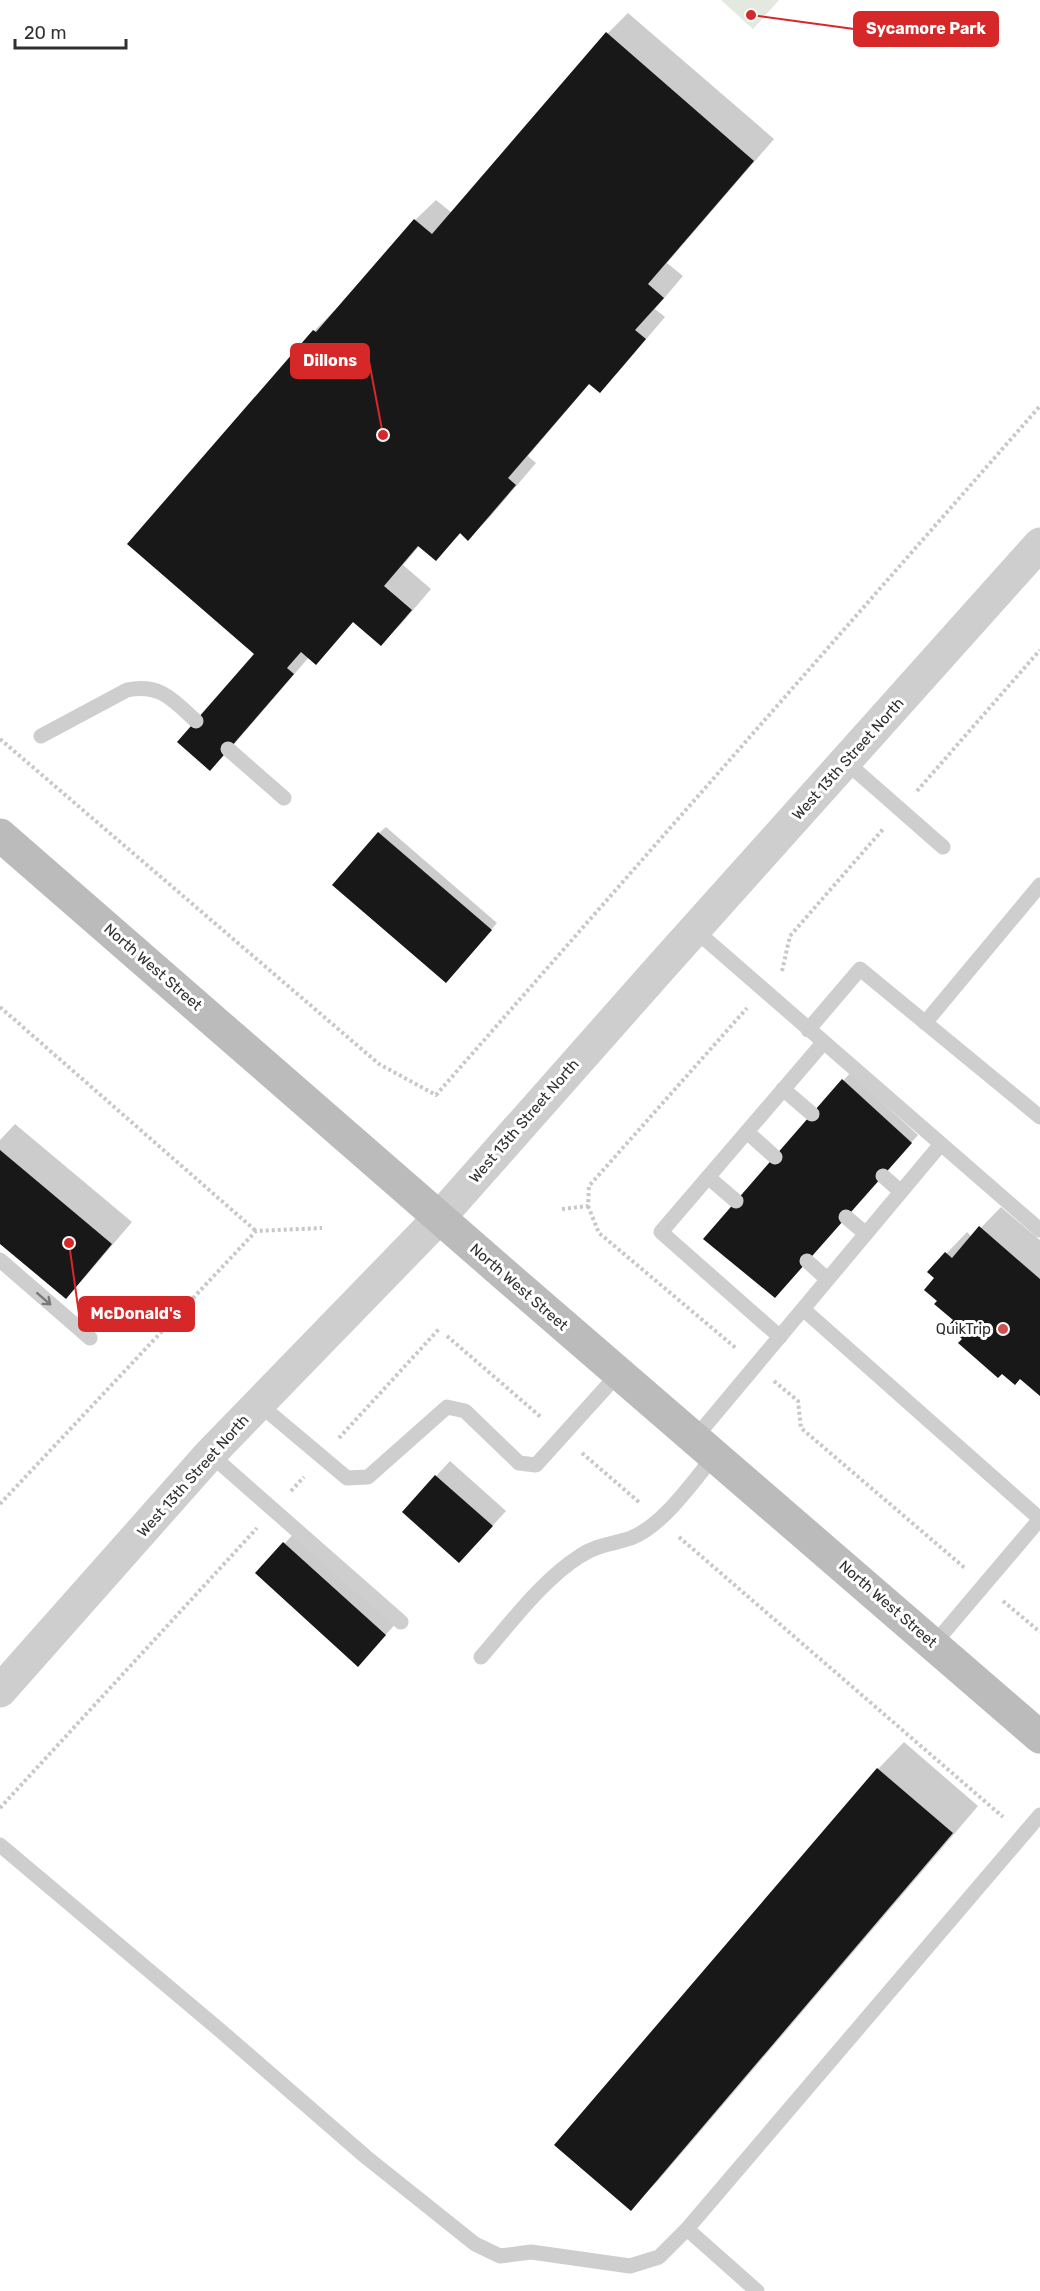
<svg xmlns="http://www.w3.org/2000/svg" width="1040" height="2291" font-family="Rubik,sans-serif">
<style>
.green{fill:#e3e9de}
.shadow{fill:#0003}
.building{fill:#181818}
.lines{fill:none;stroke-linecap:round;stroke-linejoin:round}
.path{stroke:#c8c8c8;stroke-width:4;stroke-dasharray:3 3;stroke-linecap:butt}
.service{stroke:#cecece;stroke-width:15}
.tertiary{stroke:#cecece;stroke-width:33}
.secondary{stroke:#bbb;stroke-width:33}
.oneway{stroke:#787878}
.poi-dot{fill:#d04e4b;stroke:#fff;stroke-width:2}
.labels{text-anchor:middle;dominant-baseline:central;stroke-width:6;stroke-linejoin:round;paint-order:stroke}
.street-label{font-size:15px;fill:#313131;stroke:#fff}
.poi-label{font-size:15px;fill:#313131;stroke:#fff;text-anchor:end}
.leader{fill:none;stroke:#d62828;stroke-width:2}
.callout-dot{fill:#d62828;stroke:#fff;stroke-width:2}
.callout{fill:#d62828;stroke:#d62828;stroke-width:2}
.callout-label{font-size:16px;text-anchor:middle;font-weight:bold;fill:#fff}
</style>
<rect width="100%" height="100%" fill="#fff"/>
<path class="green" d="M721,0H779L753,29Z"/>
<path class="shadow" d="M628,13L774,139L667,263L683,276L655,309L665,317L620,370L599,391L590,383L528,456L536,463L489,518L468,539L461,533L436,559L420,545L403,565L431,589L402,623L381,644L354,621L315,663L309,657L231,748L210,769L256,654L314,331L335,310L336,311L415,220L436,200L452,213L608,33Z
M386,827L497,923L453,974L379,833Z
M850,1073L918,1135L782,1289L706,1239Z
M15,1124L132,1222L86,1276L66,1297L0,1242V1140Z
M1001,1207L1040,1240V1392L964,1338L955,1320L939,1300L936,1278L929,1272L967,1232L972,1237Z
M450,1461L506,1511L473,1547L404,1511Z
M298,1529L399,1620L372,1650L257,1573Z
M904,1742L978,1806L657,2182L630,2208L556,2145L878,1769Z"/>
<path class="building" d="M606,32L754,161L648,284L664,298L635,330L646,339L600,393L589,384L508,478L516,485L468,541L460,533L436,561L418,546L384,586L412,610L381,646L353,622L316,665L301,652L287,668L294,674L210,771L177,742L254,654L127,544L313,330L316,332L414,219L432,234Z
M378,832L492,930L446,983L332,885Z
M842,1079L912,1143L775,1298L703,1239Z
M0,1150L112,1244L66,1299L0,1244Z
M979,1226L1040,1279V1396L1020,1379L1015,1385L1002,1374L998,1378L958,1343L962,1339L948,1326L953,1320L934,1304L937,1301L924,1290L934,1278L927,1272L945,1252L952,1258Z
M435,1475L493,1526L459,1563L402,1512Z
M283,1542L386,1635L358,1667L255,1573Z
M877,1768L953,1833L631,2211L554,2145Z"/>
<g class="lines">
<path class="path" d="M0,739L379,1064L436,1095L1040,406
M917,791L1040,650
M782,971L790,936L884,828
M0,1007L256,1231
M588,1206L599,1233L737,1349
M562,1209L588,1206L589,1186L747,1008
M447,1336L542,1418
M774,1381L798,1401L801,1428L966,1569
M339,1438L439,1329
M582,1453L640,1503
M291,1491L304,1477
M0,1504L256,1231L322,1228
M679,1537L1003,1817
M1003,1601L1040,1632
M0,1808L257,1528"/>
<path class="service" d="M41,736L127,690C160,683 173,700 196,721
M228,749L284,798
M845,761L943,847
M695,930L1040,1230
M925,1023L1040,885
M808,1030L860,969L1040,1117
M783,1089L812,1114
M747,1132L775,1157
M883,1176L901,1192
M708,1177L736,1201
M846,1217L866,1234
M0,1260L90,1338
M807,1261L827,1279
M803,1309L1040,1519
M780,1337L661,1232L823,1043
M259,1404L347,1478L368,1477L447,1407L465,1411L519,1463L536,1465L619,1373
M695,1438L941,1144
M210,1454L401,1622
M934,1644L1040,1519
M481,1657C510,1624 542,1580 580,1556C596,1545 613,1544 631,1538C664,1525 693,1481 715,1455
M0,1845L222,2032L366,2157L475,2244L500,2256L531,2252L630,2266L659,2257L687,2229L1040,1815
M687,2229L757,2291"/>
<path class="tertiary" d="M0,1691L210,1454L439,1218L662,966L1040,544"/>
<path class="secondary" d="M0,835L504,1274L1040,1737"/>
</g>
<defs><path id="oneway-shaft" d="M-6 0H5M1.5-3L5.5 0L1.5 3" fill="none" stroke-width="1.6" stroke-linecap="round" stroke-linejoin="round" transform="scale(1.5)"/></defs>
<use class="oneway" href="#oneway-shaft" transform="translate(44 1299) rotate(41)"/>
<circle class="poi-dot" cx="1003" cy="1329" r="6"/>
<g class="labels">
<g class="street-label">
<text transform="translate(848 759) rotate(-48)">West 13th Street North</text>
<text transform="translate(153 967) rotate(41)">North West Street</text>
<text transform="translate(524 1121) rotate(-49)">West 13th Street North</text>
<text transform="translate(519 1287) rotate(41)">North West Street</text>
<text transform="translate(193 1476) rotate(-48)">West 13th Street North</text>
<text transform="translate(888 1604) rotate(41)">North West Street</text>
</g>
<g class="poi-label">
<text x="991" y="1329">QuikTrip</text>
</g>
</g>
<path class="leader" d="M751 15L854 29M383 435L369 361M69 1243L79 1314"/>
<g class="callout-dot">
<circle cx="751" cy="15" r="6"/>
<circle cx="383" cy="435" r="6"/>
<circle cx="69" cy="1243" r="6"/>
</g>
<g class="callout">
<rect x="854" y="12" width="144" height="34" rx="6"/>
<rect x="291" y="344" width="78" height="34" rx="6"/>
<rect x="79" y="1297" width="115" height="34" rx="6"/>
</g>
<g class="callout-label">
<text x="926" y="34">Sycamore Park</text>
<text x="330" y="366">Dillons</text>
<text x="136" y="1319">McDonald's</text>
</g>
<path d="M15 39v9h111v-9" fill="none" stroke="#313131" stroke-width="3"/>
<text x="24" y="39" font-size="18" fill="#313131" stroke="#ffffff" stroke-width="4.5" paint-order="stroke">20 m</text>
</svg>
